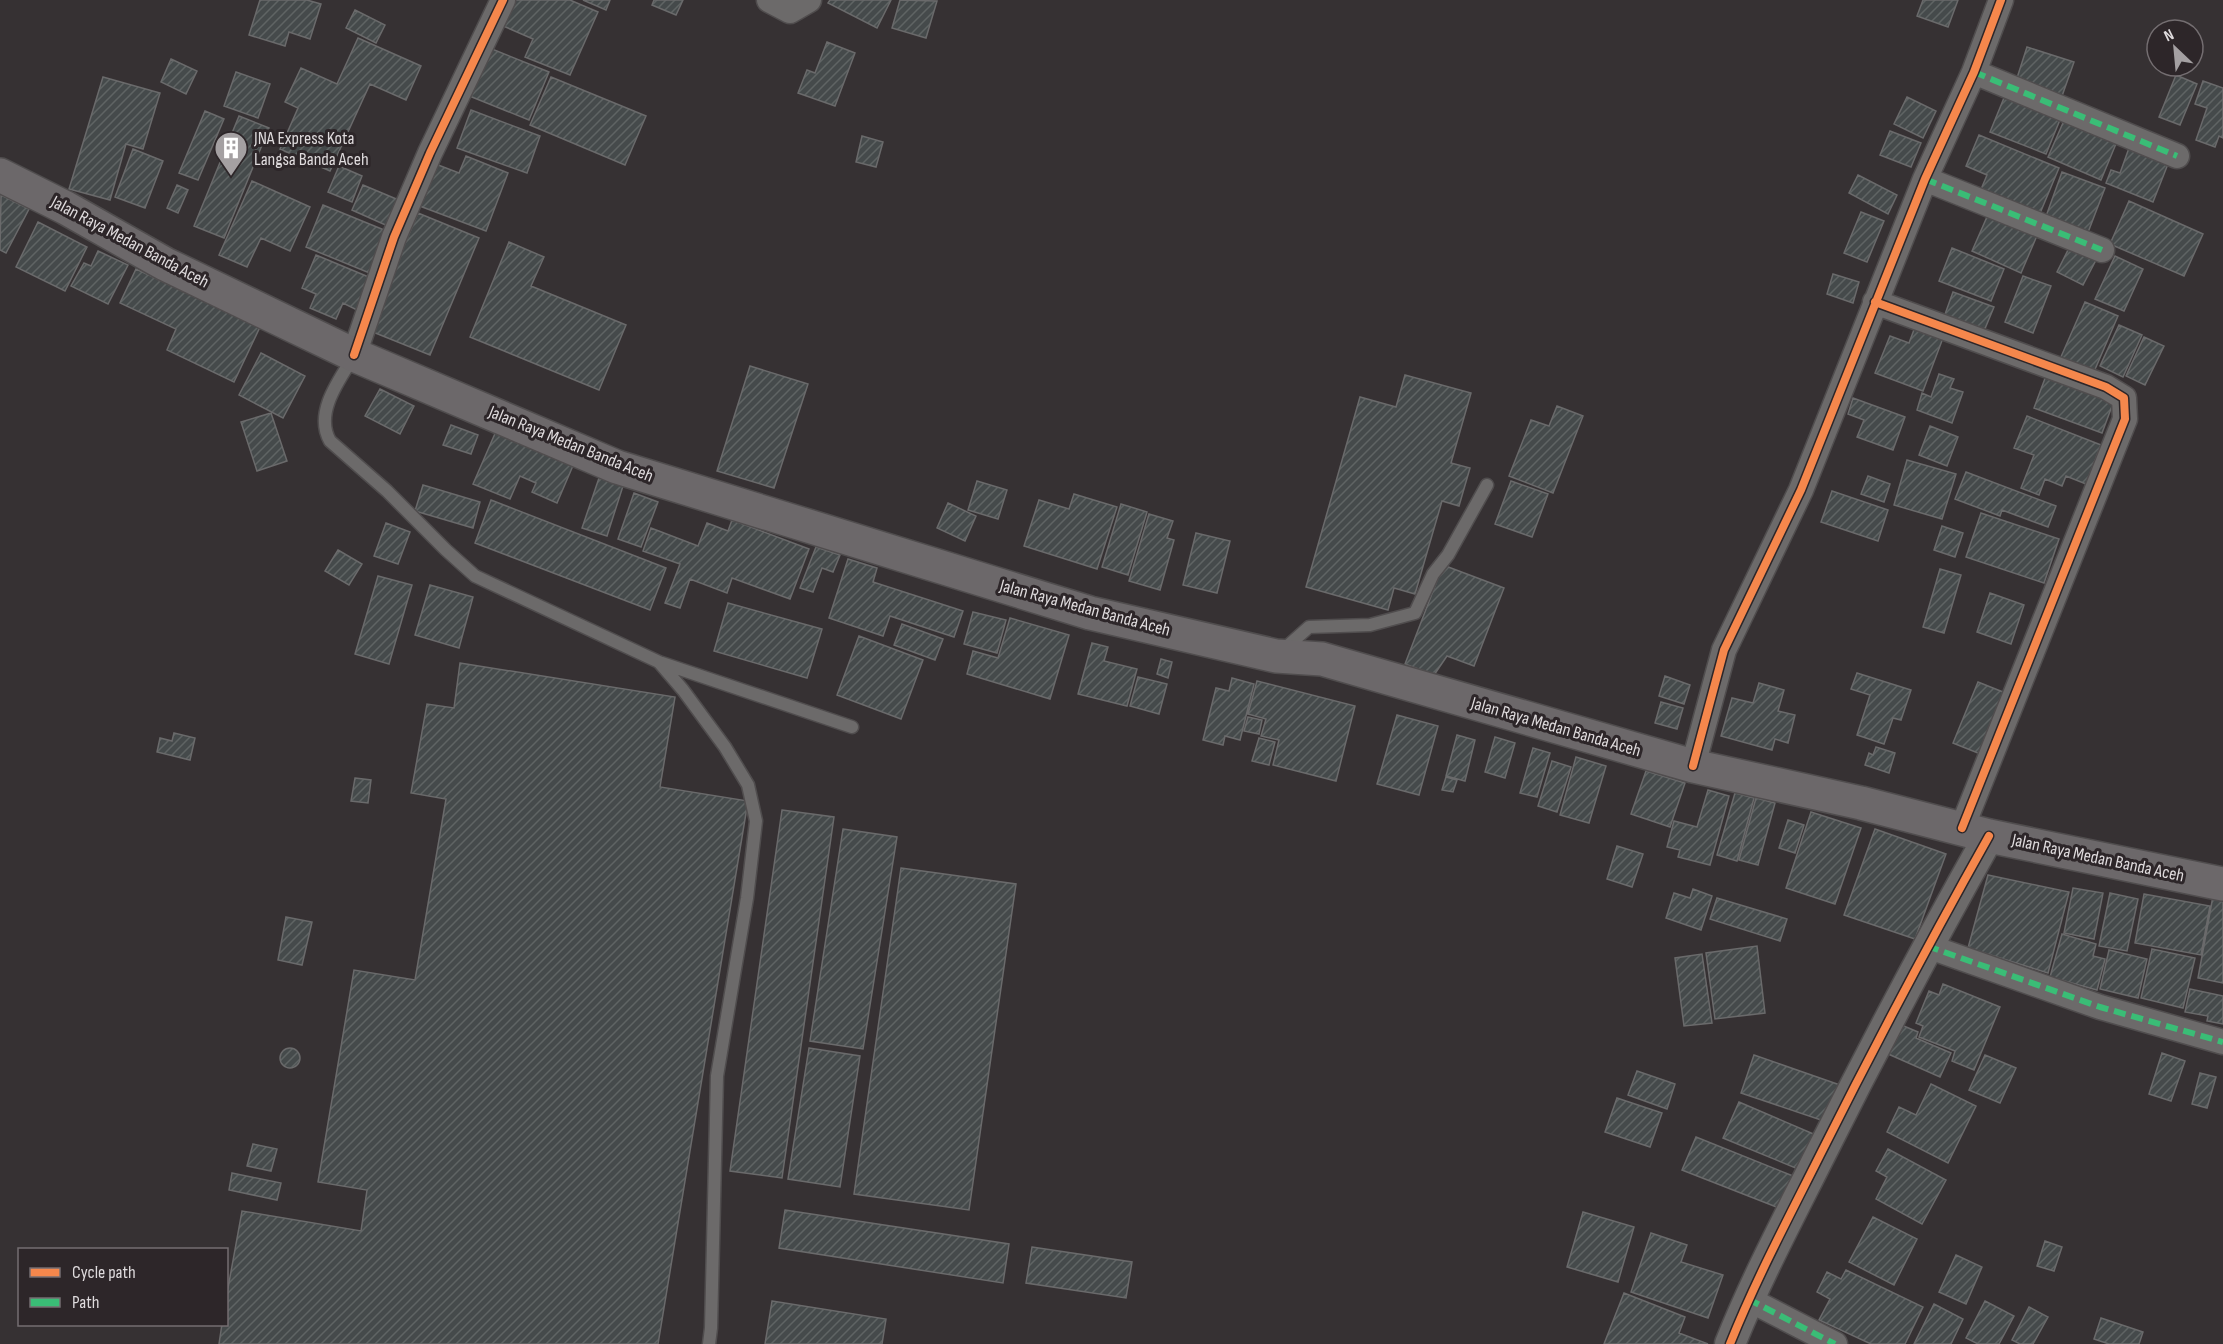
<svg xmlns="http://www.w3.org/2000/svg" width="2223" height="1344" font-family="'Sofia Sans Condensed',sans-serif">
<style>
.building{fill:url(#building-hatch);stroke:#6a6a6b;stroke-width:1.5}
.lines{fill:none;stroke-linecap:round;stroke-linejoin:round}
.service-casing{stroke:#504d4e;stroke-width:15}
.minor-casing{stroke:#504d4e;stroke-width:27}
.tertiary-casing{stroke:#504d4e;stroke-width:33}
.trunk-casing{stroke:#504d4e;stroke-width:36}
.service{stroke:#6c6a6a;stroke-width:12}
.minor{stroke:#6c6a6a;stroke-width:24}
.tertiary{stroke:#6c6a6a;stroke-width:30}
.trunk{stroke:#6c686a;stroke-width:33}
.quiet{stroke:#3abd76;stroke-width:6;stroke-dasharray:12 6;stroke-linecap:butt}
.cycleway-casing{stroke:#2d2629;stroke-width:11}
.cycleway{stroke:#f5874c;stroke-width:8}
.labels{text-anchor:middle;dominant-baseline:central;stroke-width:6;stroke-linejoin:round;paint-order:stroke}
.poi-label{font-size:18px;fill:#dfdbdd;stroke:#2d2629;text-anchor:start}
.street-label{font-size:18px;fill:#dfdbdd;stroke:#2d2629}
</style>
<defs>
<pattern id="building-hatch" width="6" height="6" patternUnits="userSpaceOnUse" patternTransform="scale(1.5)"><rect width="6" height="6" fill="#454a4b"/><path d="M-1 1l2-2M0 6l6-6M5 7l2-2" fill="none" stroke="#5f6464"/></pattern>
</defs>
<rect width="100%" height="100%" fill="#363133"/>
<path class="building" d="M260,0H307L321,4L310,39L289,32L285,46L249,35Z
M512,0H570L598,12L570,75L525,57L533,39L501,25Z
M583,0H610L606,10Z
M654,0H683L676,15L652,5Z
M830,0H891L877,28L828,3Z
M900,0L937,1L926,38L892,28Z
M1923,0H1958L1948,27L1917,16Z
M355,10L385,25L376,43L346,28Z
M358,38L421,66L406,100L370,84L330,171L280,149L298,108L285,102L301,68L337,84Z
M827,42L855,53L835,106L798,93L807,70L815,73Z
M487,47L549,72L529,120L467,95Z
M2027,47L2074,62L2062,96L2016,81Z
M171,59L197,71L186,94L161,82Z
M236,72L270,84L258,118L224,106Z
M2176,75L2197,84L2180,125L2159,117Z
M103,77L160,93L143,149L126,144L110,200L69,189Z
M551,77L646,116L625,165L530,125Z
M2203,81L2223,88V138L2219,136L2215,147L2196,140L2207,108L2195,104Z
M2006,93L2062,115L2046,154L1990,132Z
M1907,97L1936,111L1923,138L1894,124Z
M471,110L540,136L527,173L457,148Z
M205,111L224,119L198,180L179,173Z
M239,116L269,128L224,238L194,226Z
M2066,116L2118,139L2101,180L2048,157Z
M1890,131L1921,143L1911,167L1880,155Z
M1979,135L2059,168L2038,218L1979,194L1987,175L1966,166Z
M862,136L883,142L876,167L856,162Z
M2129,148L2168,164L2153,202L2106,183L2111,170L2120,173Z
M133,149L163,161L145,208L115,197Z
M466,156L508,173L486,231L417,205L433,163L459,173Z
M339,166L362,176L352,202L328,192Z
M2062,172L2105,188L2087,235L2045,219Z
M1858,175L1897,195L1888,214L1849,193Z
M252,181L310,207L290,251L261,238L247,267L219,255Z
M177,185L188,190L178,213L167,208Z
M363,185L401,201L390,227L352,210Z
M1,195L29,209L6,253L0,250Z
M2129,201L2203,234L2184,276L2110,244Z
M323,205L389,232L372,274L306,247Z
M1990,210L2039,231L2021,273L1972,251Z
M1861,212L1884,221L1867,262L1844,253Z
M418,213L479,238L430,355L368,330Z
M38,222L87,247L65,291L16,267Z
M509,242L544,257L531,286L626,325L599,390L470,337Z
M2070,246L2097,258L2083,285L2057,272Z
M1952,248L2004,269L1991,301L1939,281Z
M98,251L128,265L108,304L71,286L84,263L91,266Z
M316,255L371,278L357,310L343,303L336,319L310,308L316,294L302,288Z
M2115,256L2143,269L2124,311L2095,299Z
M136,269L260,327L234,382L167,350L176,329L120,303Z
M1833,274L1859,282L1853,303L1827,294Z
M2023,276L2051,286L2033,333L2005,322Z
M1953,292L1994,307L1984,331L1944,317Z
M2085,302L2118,316L2093,374L2060,359Z
M2119,325L2142,335L2123,377L2100,366Z
M1915,327L1943,338L1923,391L1875,373L1890,336L1909,343Z
M2144,337L2164,346L2145,385L2126,376Z
M261,353L305,376L283,418L239,395Z
M750,366L808,384L774,488L717,471Z
M2047,373L2115,398L2102,433L2034,408Z
M1939,374L1954,379L1950,388L1963,392L1952,423L1917,410L1922,393L1931,397Z
M1405,375L1471,393L1451,463L1470,468L1459,506L1442,501L1415,594L1394,588L1388,610L1306,587L1360,397L1396,407Z
M380,389L414,406L400,434L365,416Z
M1853,398L1905,417L1893,450L1857,437L1864,420L1848,414Z
M1557,406L1583,416L1553,493L1509,476L1531,420L1549,426Z
M271,413L287,461L257,471L241,422Z
M2027,416L2101,445L2086,484L2066,476L2062,486L2045,479L2039,495L2021,488L2034,455L2014,448Z
M451,425L478,435L471,454L443,445Z
M1930,426L1958,437L1947,466L1919,455Z
M497,429L575,461L557,503L532,492L536,483L520,476L510,499L473,484Z
M1907,460L1956,474L1942,519L1894,505Z
M1966,472L2056,506L2048,527L2002,510L2000,516L1955,499Z
M1868,476L1890,484L1884,502L1861,494Z
M599,478L623,486L607,536L582,528Z
M977,481L1007,490L998,519L968,510Z
M1511,481L1548,494L1532,537L1495,524Z
M423,485L480,502L473,528L415,511Z
M1832,491L1888,510L1878,541L1821,522Z
M634,493L658,502L641,547L618,539Z
M1074,494L1117,507L1097,569L1024,546L1039,500L1069,509Z
M491,500L666,568L650,610L475,543Z
M948,503L976,516L965,541L937,528Z
M1121,504L1147,512L1128,575L1102,567Z
M1981,513L2059,539L2044,583L1966,557Z
M1149,514L1173,521L1167,538L1174,540L1160,590L1129,581Z
M732,520L809,549L790,599L732,578L727,593L690,579L680,608L665,603L680,564L643,551L651,528L698,546L707,523L728,531Z
M386,523L410,532L398,564L374,556Z
M1942,526L1963,533L1955,557L1934,550Z
M1196,533L1230,541L1217,593L1183,585Z
M816,547L840,555L833,572L822,568L813,592L800,588Z
M338,550L362,564L349,585L325,571Z
M848,559L877,568L873,582L963,611L954,637L890,616L883,636L829,618Z
M1443,565L1504,588L1474,666L1447,656L1434,675L1405,664Z
M1940,569L1961,575L1944,633L1923,627Z
M378,576L412,585L389,664L355,654Z
M430,585L473,597L459,648L415,635Z
M1990,593L2024,605L2011,644L1977,632Z
M728,603L822,629L807,678L714,651Z
M973,612L1006,620L997,653L964,644Z
M1010,618L1069,635L1050,699L967,674L973,651L998,658Z
M902,624L943,639L935,660L894,645Z
M859,636L923,660L901,719L837,695Z
M1092,643L1108,647L1104,661L1137,669L1127,706L1078,694Z
M1161,659L1172,662L1168,678L1157,674Z
M460,663L675,697L660,787L748,801L658,1344H219L222,1324H226V1299L242,1211L361,1231L367,1190L318,1182L354,970L415,980L446,799L411,793L427,704L454,708Z
M1857,673L1911,690L1901,720L1893,718L1884,744L1857,735L1870,695L1851,689Z
M1665,676L1690,685L1684,704L1659,696Z
M1138,677L1167,684L1159,714L1130,706Z
M1232,678L1254,684L1240,740L1225,736L1223,745L1203,740L1216,688L1229,691Z
M1257,681L1355,706L1336,781L1273,765L1279,740L1261,736L1266,719L1248,714Z
M1978,682L2008,694L1983,755L1953,743Z
M1759,683L1784,690L1778,711L1795,715L1788,743L1775,739L1772,750L1721,736L1732,698L1753,703Z
M1661,702L1683,708L1677,729L1655,723Z
M1397,715L1438,726L1419,795L1377,784Z
M1248,717L1262,720L1259,734L1244,731Z
M174,733L195,738L190,760L157,752L160,738L172,741Z
M1457,735L1475,740L1465,781L1446,776Z
M1495,737L1515,743L1505,778L1485,772Z
M1259,738L1275,742L1269,765L1252,761Z
M1876,747L1895,753L1889,773L1865,765L1869,753L1873,755Z
M1533,748L1550,753L1537,797L1520,793Z
M1576,757L1606,766L1589,823L1560,815Z
M1552,761L1571,767L1557,812L1538,806Z
M1646,771L1685,783L1670,827L1631,814Z
M1446,777L1457,780L1453,792L1442,790Z
M355,778L371,780L368,803L351,801Z
M1708,790L1729,796L1710,865L1678,857L1680,850L1667,847L1674,821L1697,827Z
M1735,793L1754,798L1737,861L1717,855Z
M1756,798L1775,803L1758,865L1739,860Z
M782,810L834,817L782,1178L730,1171Z
M1811,812L1861,828L1835,904L1786,888Z
M1788,820L1804,825L1795,853L1779,848Z
M843,829L897,837L863,1049L810,1041Z
M1875,829L1946,854L1915,939L1844,915Z
M1617,846L1643,854L1632,887L1607,879Z
M901,868L1016,884L969,1210L854,1194Z
M1988,875L2069,892L2048,973L1968,948Z
M2073,888L2103,893L2094,939L2064,933Z
M1693,889L1712,896L1701,930L1666,918L1674,893L1690,898Z
M2110,893L2138,899L2127,951L2099,946Z
M2144,894L2210,906L2201,955L2135,943Z
M2213,896L2223,898V983L2198,978Z
M1717,898L1787,919L1780,941L1710,919Z
M286,917L312,922L302,965L278,960Z
M2062,934L2096,944L2093,956L2105,959L2097,990L2050,977Z
M1757,946L1765,1013L1715,1019L1706,953Z
M2152,949L2195,958L2183,1008L2141,998Z
M2109,950L2147,959L2138,998L2100,989Z
M1702,954L1712,1023L1684,1026L1675,958Z
M1943,984L2000,1007L1974,1070L1952,1061L1955,1051L1919,1037L1923,1026L1916,1023L1929,991L1939,995Z
M2190,989L2223,996V1024L2207,1021L2208,1016L2185,1012Z
M1899,1024L1918,1032L1916,1038L1951,1053L1940,1077L1886,1053Z
M809,1048L860,1056L840,1187L788,1179Z
M280 1058a10 10 0 1 1 20 0a10 10 0 1 1-20 0Z
M2162,1053L2185,1061L2171,1101L2149,1094Z
M1754,1055L1840,1085L1827,1122L1741,1093Z
M1985,1055L2016,1068L2000,1103L1969,1090Z
M1637,1071L1675,1084L1667,1109L1628,1095Z
M2200,1073L2216,1077L2207,1108L2192,1104Z
M1931,1084L1976,1106L1948,1163L1887,1132L1899,1107L1916,1115Z
M1617,1098L1662,1113L1650,1147L1605,1132Z
M1739,1102L1818,1136L1803,1171L1723,1138Z
M1696,1137L1793,1176L1779,1208L1682,1170Z
M253,1144L277,1149L271,1171L247,1166Z
M1888,1149L1946,1180L1922,1224L1876,1199L1887,1177L1876,1171Z
M232,1173L281,1183L277,1200L229,1190Z
M785,1210L1009,1244L1003,1283L779,1248Z
M1583,1212L1634,1227L1618,1282L1567,1267Z
M1873,1217L1917,1239L1894,1285L1849,1262Z
M1651,1233L1687,1245L1681,1262L1723,1275L1708,1318L1631,1292Z
M2045,1241L2062,1247L2054,1271L2037,1266Z
M1032,1247L1132,1262L1126,1298L1026,1283Z
M1956,1255L1982,1267L1966,1304L1939,1292Z
M1846,1270L1923,1307L1905,1344H1871L1819,1320L1830,1299L1817,1292L1827,1272L1841,1279Z
M1624,1293L1685,1317L1679,1333L1708,1344H1604Z
M772,1301L886,1319L882,1344H765Z
M1985,1301L2014,1316L1999,1344H1978L1966,1338Z
M1934,1304L1963,1319L1951,1344H1914Z
M2029,1307L2048,1317L2033,1344H2020L2012,1340Z
M2101,1318L2143,1332L2139,1344H2109L2094,1339Z"/>
<g class="lines">
<g class="service-casing">
<path id="service" d="M354,356C339,380 314,413 330,441L387,491L446,550L475,576L659,662L852,727
M1282,651L1309,627L1370,625L1415,613L1433,574L1448,555L1487,485
M659,662L683,690L725,747L748,785L756,821L747,898L717,1076L711,1328L709,1344"/>
</g>
<g class="minor-casing">
<path id="minor" d="M769,0L790,11L809,0
M1974,72L2177,156
M1925,179L2102,250
M1875,302L2106,387L2124,398L2125,419L1962,828
M354,355L394,237L430,153L503,0
M1693,766L1724,650L1801,490L1925,179L1974,72L2001,0
M1927,946L2100,1007L2223,1042
M1748,1299L1835,1344"/>
</g>
<g class="tertiary-casing">
<path id="tertiary" d="M1730,1344C1756,1279 1789,1217 1820,1155C1874,1047 1930,941 1989,836"/>
</g>
<g class="trunk-casing">
<path id="trunk" d="M0,175L66,208L165,264L354,355L617,467L1090,613L1276,656L1322,659L1693,766L1861,803L1989,836L2223,884"/>
</g>
<use href="#service" class="service"/>
<use href="#minor" class="minor"/>
<use href="#tertiary" class="tertiary"/>
<use href="#trunk" class="trunk"/>
<path class="quiet" d="M1974,72L2177,156
M1925,179L2102,250
M1927,946L2100,1007L2223,1042
M1748,1299L1835,1344"/>
<g class="cycleway-casing">
<path id="cycleway" d="M1875,302L2106,387L2124,398L2125,419L1962,828
M354,355L394,237L430,153L503,0
M1693,766L1724,650L1801,490L1925,179L1974,72L2001,0
M1730,1344C1756,1279 1789,1217 1820,1155C1874,1047 1930,941 1989,836"/>
</g>
<use href="#cycleway" class="cycleway"/>
</g>
<defs>
<g id="building-pin" transform="scale(1.725)"><path d="M0 17L-7.5 6A9.5 9.5 0 1 1 7.5 6Z" fill="#a4a0a2" stroke="#2d2629"/><path d="M-4-6H4V6H1V3H-1V6H-4ZM-2.5-4.3h1.7v1.8h-1.7ZM.8-4.3h1.7v1.8H.8ZM-2.5-1h1.7V.8h-1.7ZM.8-1h1.7V.8H.8Z" fill="#fff"/></g>
</defs>
<g fill-rule="evenodd">
<use href="#building-pin" x="231" y="148"/>
</g>
<g class="labels">
<g class="poi-label">
<text x="254" y="138">JNA Express Kota<tspan x="254" dy="21">Langsa Banda Aceh</tspan></text>
</g>
<g class="street-label">
<text transform="translate(130 242) rotate(28)">Jalan Raya Medan Banda Aceh</text>
<text transform="translate(571 444) rotate(22)">Jalan Raya Medan Banda Aceh</text>
<text transform="translate(1085 608) rotate(15)">Jalan Raya Medan Banda Aceh</text>
<text transform="translate(1556 727) rotate(16)">Jalan Raya Medan Banda Aceh</text>
<text transform="translate(2098 858) rotate(12)">Jalan Raya Medan Banda Aceh</text>
</g>
</g>
<rect x="18" y="1248" width="210" height="78" fill="#2d2629" stroke="#746e71" stroke-width="1.5"/>
<rect x="30" y="1268" width="30" height="9" fill="#f5874c" stroke="#746e71" stroke-width="1.5"/>
<text x="72" y="1278" font-size="18" fill="#dfdbdd">Cycle path</text>
<rect x="30" y="1298" width="30" height="9" fill="#3abd76" stroke="#746e71" stroke-width="1.5"/>
<text x="72" y="1308" font-size="18" fill="#dfdbdd">Path</text>
<g transform="translate(2175 48) rotate(334)"><circle r="28" fill="#2d2629" stroke="#746e71" stroke-width="1.5"/>
<path d="M0-4.5L10 22L0 15L-10 22Z" fill="#a4a0a2"/>
<text y="-9" font-size="16" font-weight="bold" text-anchor="middle" fill="#dfdbdd">N</text>
</g>
</svg>
